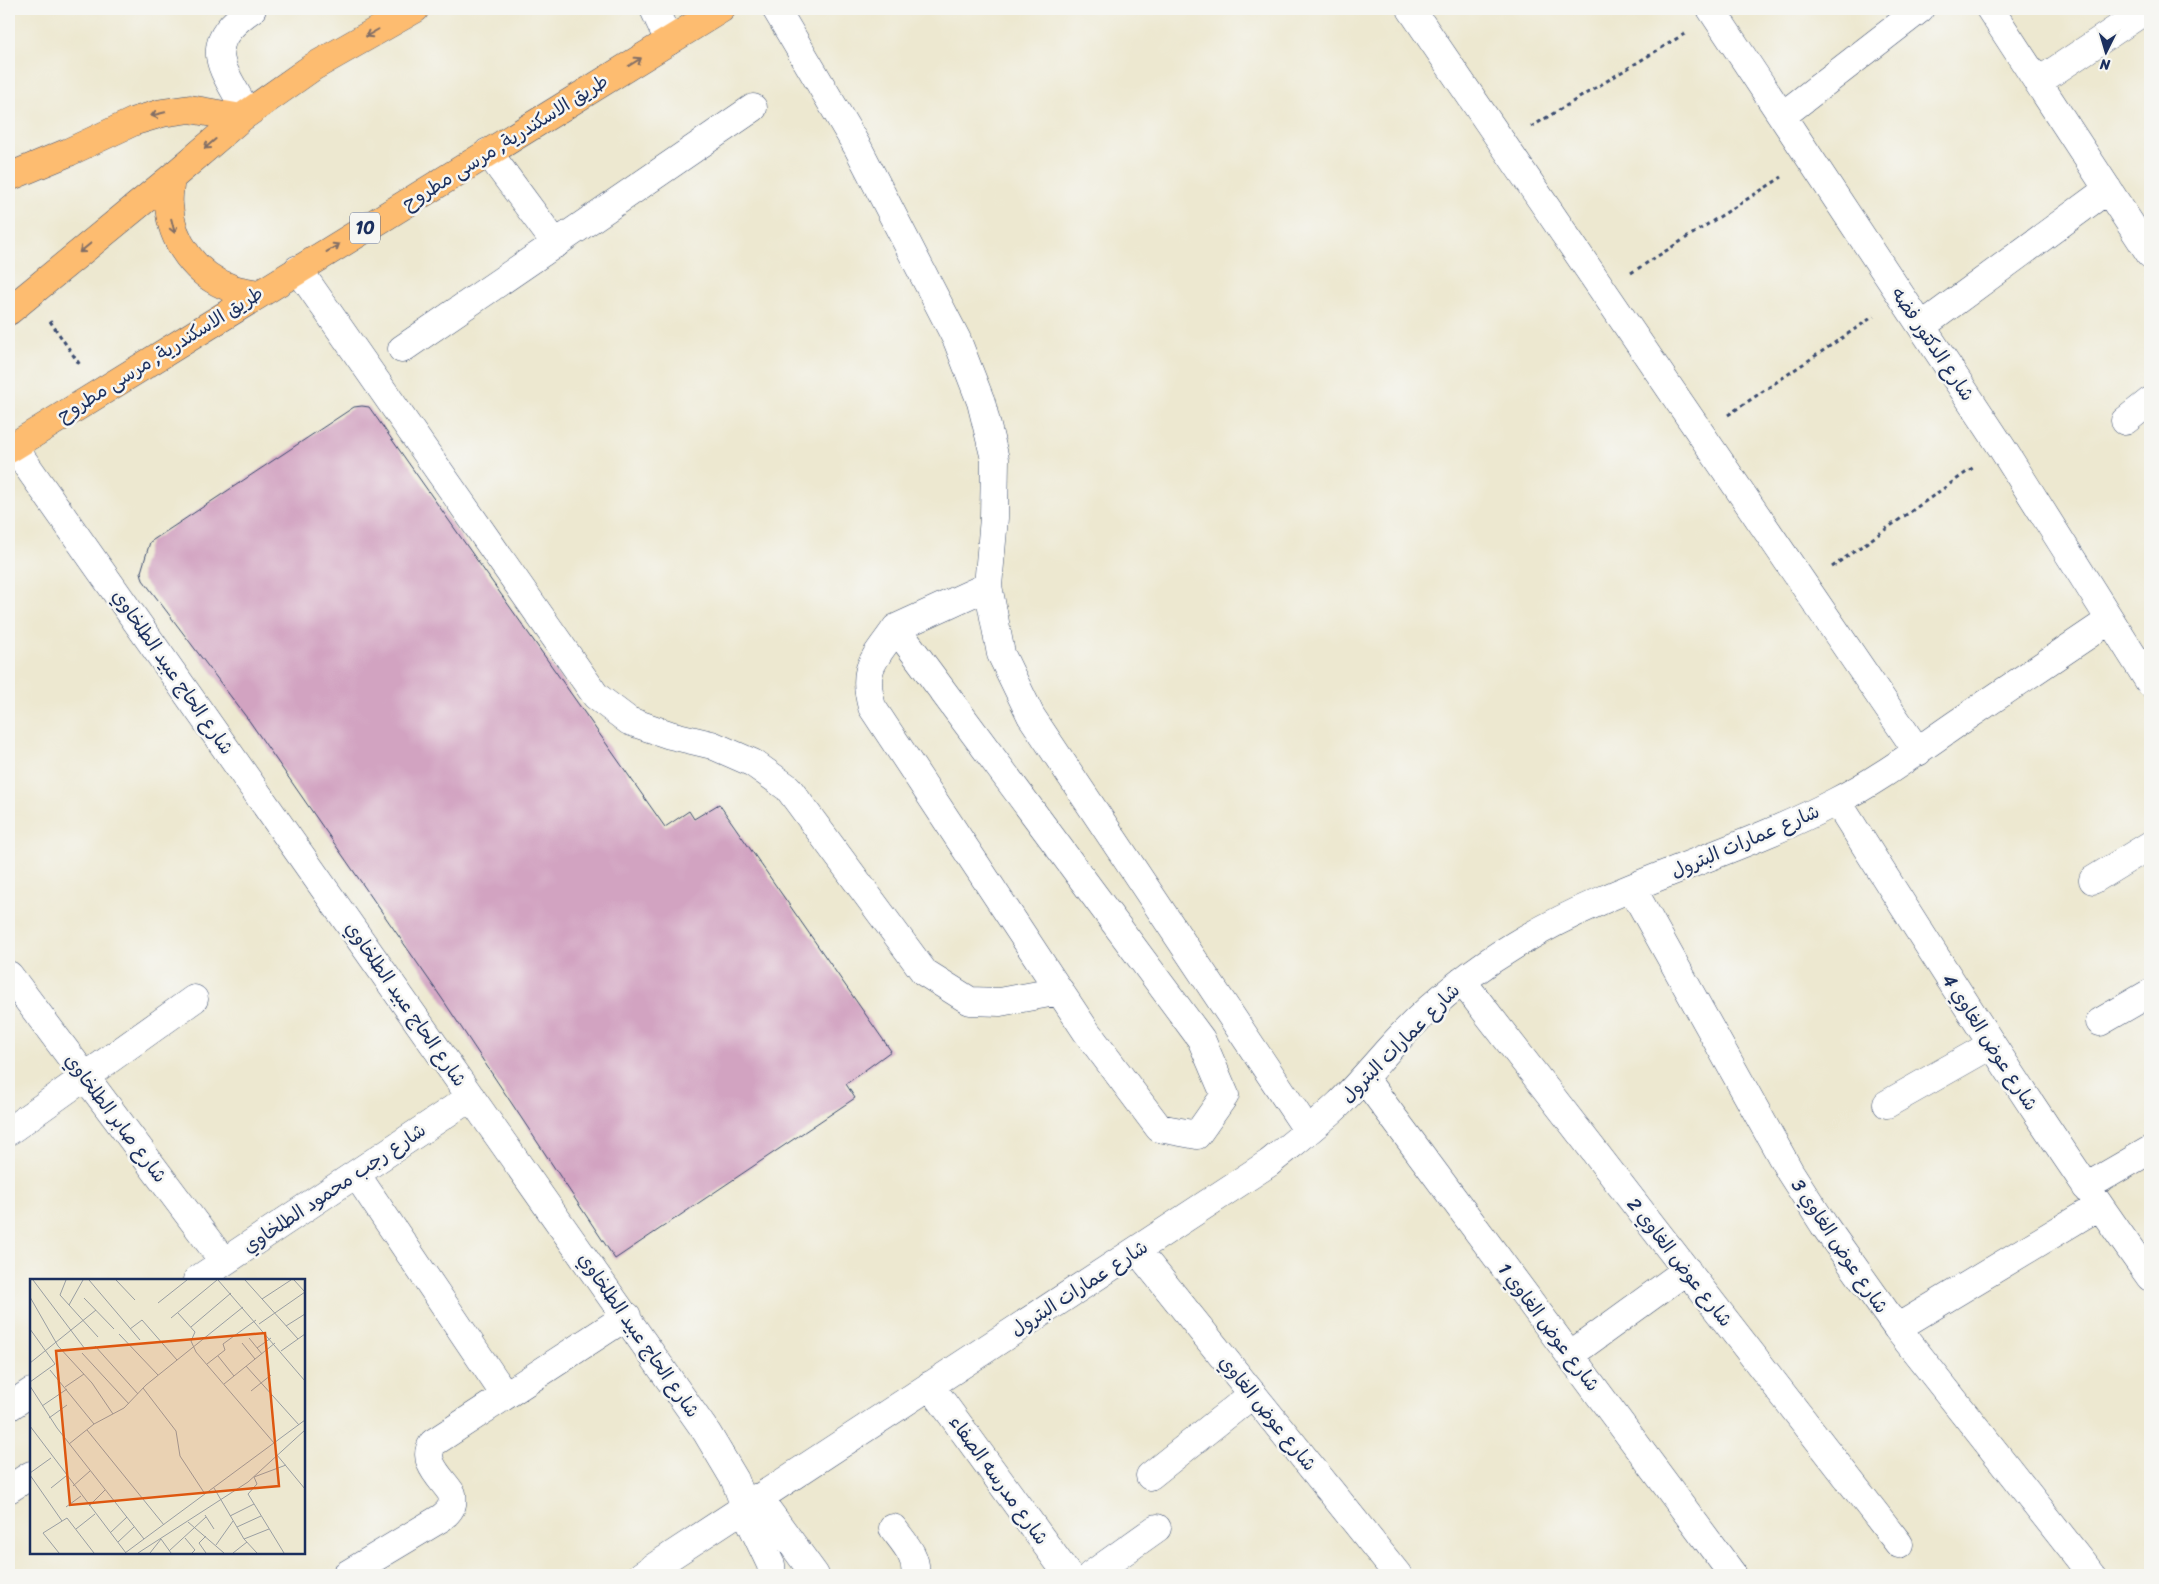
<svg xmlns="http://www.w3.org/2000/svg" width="2159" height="1584" font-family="Sriracha,'Playpen Sans Arabic',sans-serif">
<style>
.building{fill:#d2a3c1}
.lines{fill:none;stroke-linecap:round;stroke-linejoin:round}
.minor-casing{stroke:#3a4b6f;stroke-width:29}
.major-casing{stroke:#3a4b6f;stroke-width:29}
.path{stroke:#3a4b6f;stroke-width:3;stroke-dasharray:4 4;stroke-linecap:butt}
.minor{stroke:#fff;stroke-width:28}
.major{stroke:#fdbc70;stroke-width:28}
.oneway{stroke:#816e66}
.labels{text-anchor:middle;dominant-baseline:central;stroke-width:5;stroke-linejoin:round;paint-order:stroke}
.shield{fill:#f6f6f2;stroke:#5d6b8a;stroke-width:1}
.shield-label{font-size:18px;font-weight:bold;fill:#1b2f5e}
.street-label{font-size:19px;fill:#1b2f5e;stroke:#f6f6f2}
.inset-road{fill:none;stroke:#999ea2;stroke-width:1}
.view{fill:#de5710;fill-opacity:0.15;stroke:#de5710;stroke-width:2.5}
.inset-edge{fill:none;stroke:#1b2f5e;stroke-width:2.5}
</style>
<rect width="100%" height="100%" fill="#f6f6f2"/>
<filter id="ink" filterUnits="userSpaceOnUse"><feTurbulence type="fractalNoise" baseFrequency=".02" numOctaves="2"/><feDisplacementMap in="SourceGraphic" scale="10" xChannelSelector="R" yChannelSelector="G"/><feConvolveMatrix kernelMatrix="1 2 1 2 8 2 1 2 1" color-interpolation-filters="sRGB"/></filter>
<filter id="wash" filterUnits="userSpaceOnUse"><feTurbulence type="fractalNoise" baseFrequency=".0096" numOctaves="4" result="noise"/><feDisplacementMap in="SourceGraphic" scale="20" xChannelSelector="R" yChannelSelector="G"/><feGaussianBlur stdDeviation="1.12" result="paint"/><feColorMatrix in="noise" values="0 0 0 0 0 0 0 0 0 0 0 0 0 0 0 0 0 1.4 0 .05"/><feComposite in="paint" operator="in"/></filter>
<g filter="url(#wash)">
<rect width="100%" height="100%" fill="#ede8d0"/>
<g id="blocks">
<path class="building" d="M362,406L369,407L665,827L689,811L694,819L719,804L891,1051L846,1084L855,1098L615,1259L443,1000L250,722L143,580L141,572L150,542L354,407Z"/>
</g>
</g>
<g filter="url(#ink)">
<use href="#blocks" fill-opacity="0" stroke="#3a4b6f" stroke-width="1"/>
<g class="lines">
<g class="minor-casing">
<path id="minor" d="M654,9L669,41
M776,9L858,148L957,340L981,402L995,459L994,518L988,586L1001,654L1031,716L1308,1131
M1411,9L1918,752
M1711,9L2002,448L2150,683
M1990,9L2150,254
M2038,82L2147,9
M247,113C223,67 198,46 252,9
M1782,116L1920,9
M488,152L556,244
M298,269L596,696L629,721L670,735L712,745L753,763L788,788L924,972L970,1001L1000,1002L1060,991
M1922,326L2108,189
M402,349L753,108
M2125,421L2150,401
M13,446L707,1433L735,1480L751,1523L771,1565L772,1575
M896,628C874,660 861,667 872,707L1086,1031L1159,1128L1197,1135L1225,1095L1201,1039L896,628L988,586
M1837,801C1939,962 2039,1123 2150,1277
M2093,880L2150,845
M1632,888L1790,1172L1824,1225L1897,1328L2092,1575
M9,975L224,1262
M1462,981L1899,1544
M2100,1022L2150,993
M1364,1078L1733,1575
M1887,1104L1991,1045
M9,1131L194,999
M356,1174L505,1395
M2086,1187L2150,1150
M1137,1250L1398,1575
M197,1280L471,1097
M1897,1328L2099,1206
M1570,1355L1687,1270
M930,1385L1068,1575
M9,1407L31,1392
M1150,1476L1253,1394
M9,1489L31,1475
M758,1497L815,1575
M893,1528C904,1543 918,1557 915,1575
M346,1575L441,1518C450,1511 454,1506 452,1494C443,1479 420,1462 433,1443L627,1316
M642,1575L1269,1163C1292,1144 1317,1125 1339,1104C1357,1086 1373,1067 1390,1048C1426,1008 1470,972 1515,945C1615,884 1731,856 1835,802C1879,780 1918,750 1959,722C2009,688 2060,654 2110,620
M1091,1575L1157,1528"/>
</g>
<g class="major-casing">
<path id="major" d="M9,177L69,152L135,121L162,113L190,109L241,118
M171,178C170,187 168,196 169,205C171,241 196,276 231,288C239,291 249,292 258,294
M9,311L171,178L241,118L313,67L415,9
M9,449L721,9"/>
</g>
<path class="path" d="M1531,127L1686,33
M1631,273L1782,177
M50,321L80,365
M1728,415L1874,316
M1832,567L1974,467"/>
<use href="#minor" class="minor"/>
<use href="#major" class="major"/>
</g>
<defs><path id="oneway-shaft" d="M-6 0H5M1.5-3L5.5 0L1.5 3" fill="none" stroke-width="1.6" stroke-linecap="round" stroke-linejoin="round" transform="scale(1.25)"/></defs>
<g class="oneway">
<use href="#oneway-shaft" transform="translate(372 33) rotate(150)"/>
<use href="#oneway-shaft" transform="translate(635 62) rotate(-32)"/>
<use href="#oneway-shaft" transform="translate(158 114) rotate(166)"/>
<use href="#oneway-shaft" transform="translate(210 144) rotate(139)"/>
<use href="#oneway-shaft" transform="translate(173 226) rotate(76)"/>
<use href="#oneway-shaft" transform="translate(85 248) rotate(141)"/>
<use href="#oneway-shaft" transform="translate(333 248) rotate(-31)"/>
</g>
</g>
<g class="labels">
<rect class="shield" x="350" y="212.5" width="30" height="31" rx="4"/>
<g class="shield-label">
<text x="365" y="228">10</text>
</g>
<g class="street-label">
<text transform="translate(505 142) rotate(-32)">طريق الاسكندرية, مرسى مطروح</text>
<text transform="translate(1933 344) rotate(56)">شارع الدكتور فضه</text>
<text transform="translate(160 354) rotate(-32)">طريق الاسكندرية, مرسى مطروح</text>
<text transform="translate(173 672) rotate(55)">شارع الحاج عبيد الطلخاوي</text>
<text transform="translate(1745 841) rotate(-23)">شارع عمارات البترول</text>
<text transform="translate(406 1004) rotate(55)">شارع الحاج عبيد الطلخاوي</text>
<text transform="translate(1990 1042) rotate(57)">شارع عوض الغاوي 4</text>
<text transform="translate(1400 1043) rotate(-45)">شارع عمارات البترول</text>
<text transform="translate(116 1118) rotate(53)">شارع صابر الطلخاوي</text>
<text transform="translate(334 1188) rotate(-34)">شارع رجب محمود الطلخاوي</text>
<text transform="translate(1840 1246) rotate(56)">شارع عوض الغاوي 3</text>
<text transform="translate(1680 1262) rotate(52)">شارع عوض الغاوي 2</text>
<text transform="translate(1079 1288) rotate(-33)">شارع عمارات البترول</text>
<text transform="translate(1549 1327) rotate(53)">شارع عوض الغاوي 1</text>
<text transform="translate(639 1335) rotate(55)">شارع الحاج عبيد الطلخاوي</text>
<text transform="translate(1268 1413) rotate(51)">شارع عوض الغاوي</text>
<text transform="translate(999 1480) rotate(54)">شارع مدرسه الصفاء</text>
</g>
</g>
<g transform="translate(30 1279)">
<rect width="275" height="275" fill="#ede8d0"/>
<path class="inset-road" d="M3,1L55,70M36,1L30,16L68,58M59,1L110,61M86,1L105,21M188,1L275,102M215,1L268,60M264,1L275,13M0,18L28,67L62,104L83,135M54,19L84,50M232,20L261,1M128,24L157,1M39,26L53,1M148,34L165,53L161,62L166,73L244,164M141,39L187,1M229,45L275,13M256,47L275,35M161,48L201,14M0,50L25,85L0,103M100,50L112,41L147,81M89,55L128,96M219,59L232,75M212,64L225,80M65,67L108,115M227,69L241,59M251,72L275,55M52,74L99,125M188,77L204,97M0,84L66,31M177,85L195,71L193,65L226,41M216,87L269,146M20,91L64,145M194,105L245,64M0,107L27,149L114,260M35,108L54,95M113,109L146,152L150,177L175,215M221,112L241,96M12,127L37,110M19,139L37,126M0,147L96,274M57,151L134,246M39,165L64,145L94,129L116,106L213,28M247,176L275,210M0,194L21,179M0,196L32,242M224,198L227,205L218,215L254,274M224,198L256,186M43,207L60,192M21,209L36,197M184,209L214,260L227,274M59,227L75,211M36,228L51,217M175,236L184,250M200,237L224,225M158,243L194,274M207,248L231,237M46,250L65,235M80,254L97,238M176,257L169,264L176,274M155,259L165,271L162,274M214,260L239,250M88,263L104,248M186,266L203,242M139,272L176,238M29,274L13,254L37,239L64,274M95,274L275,141M108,274L218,203L275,151M120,274L131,260L141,274M203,274L217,263"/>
<path class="view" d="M235,54L249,207L40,226L26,72Z"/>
<rect width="275" height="275" class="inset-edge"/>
</g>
<rect width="2159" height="1584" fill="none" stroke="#f6f6f2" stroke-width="30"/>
<g transform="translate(2106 52) rotate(185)" stroke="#f6f6f2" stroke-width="4" paint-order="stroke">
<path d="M0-4L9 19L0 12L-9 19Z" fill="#1b2f5e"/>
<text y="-8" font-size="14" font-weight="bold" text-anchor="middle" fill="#1b2f5e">N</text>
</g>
</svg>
